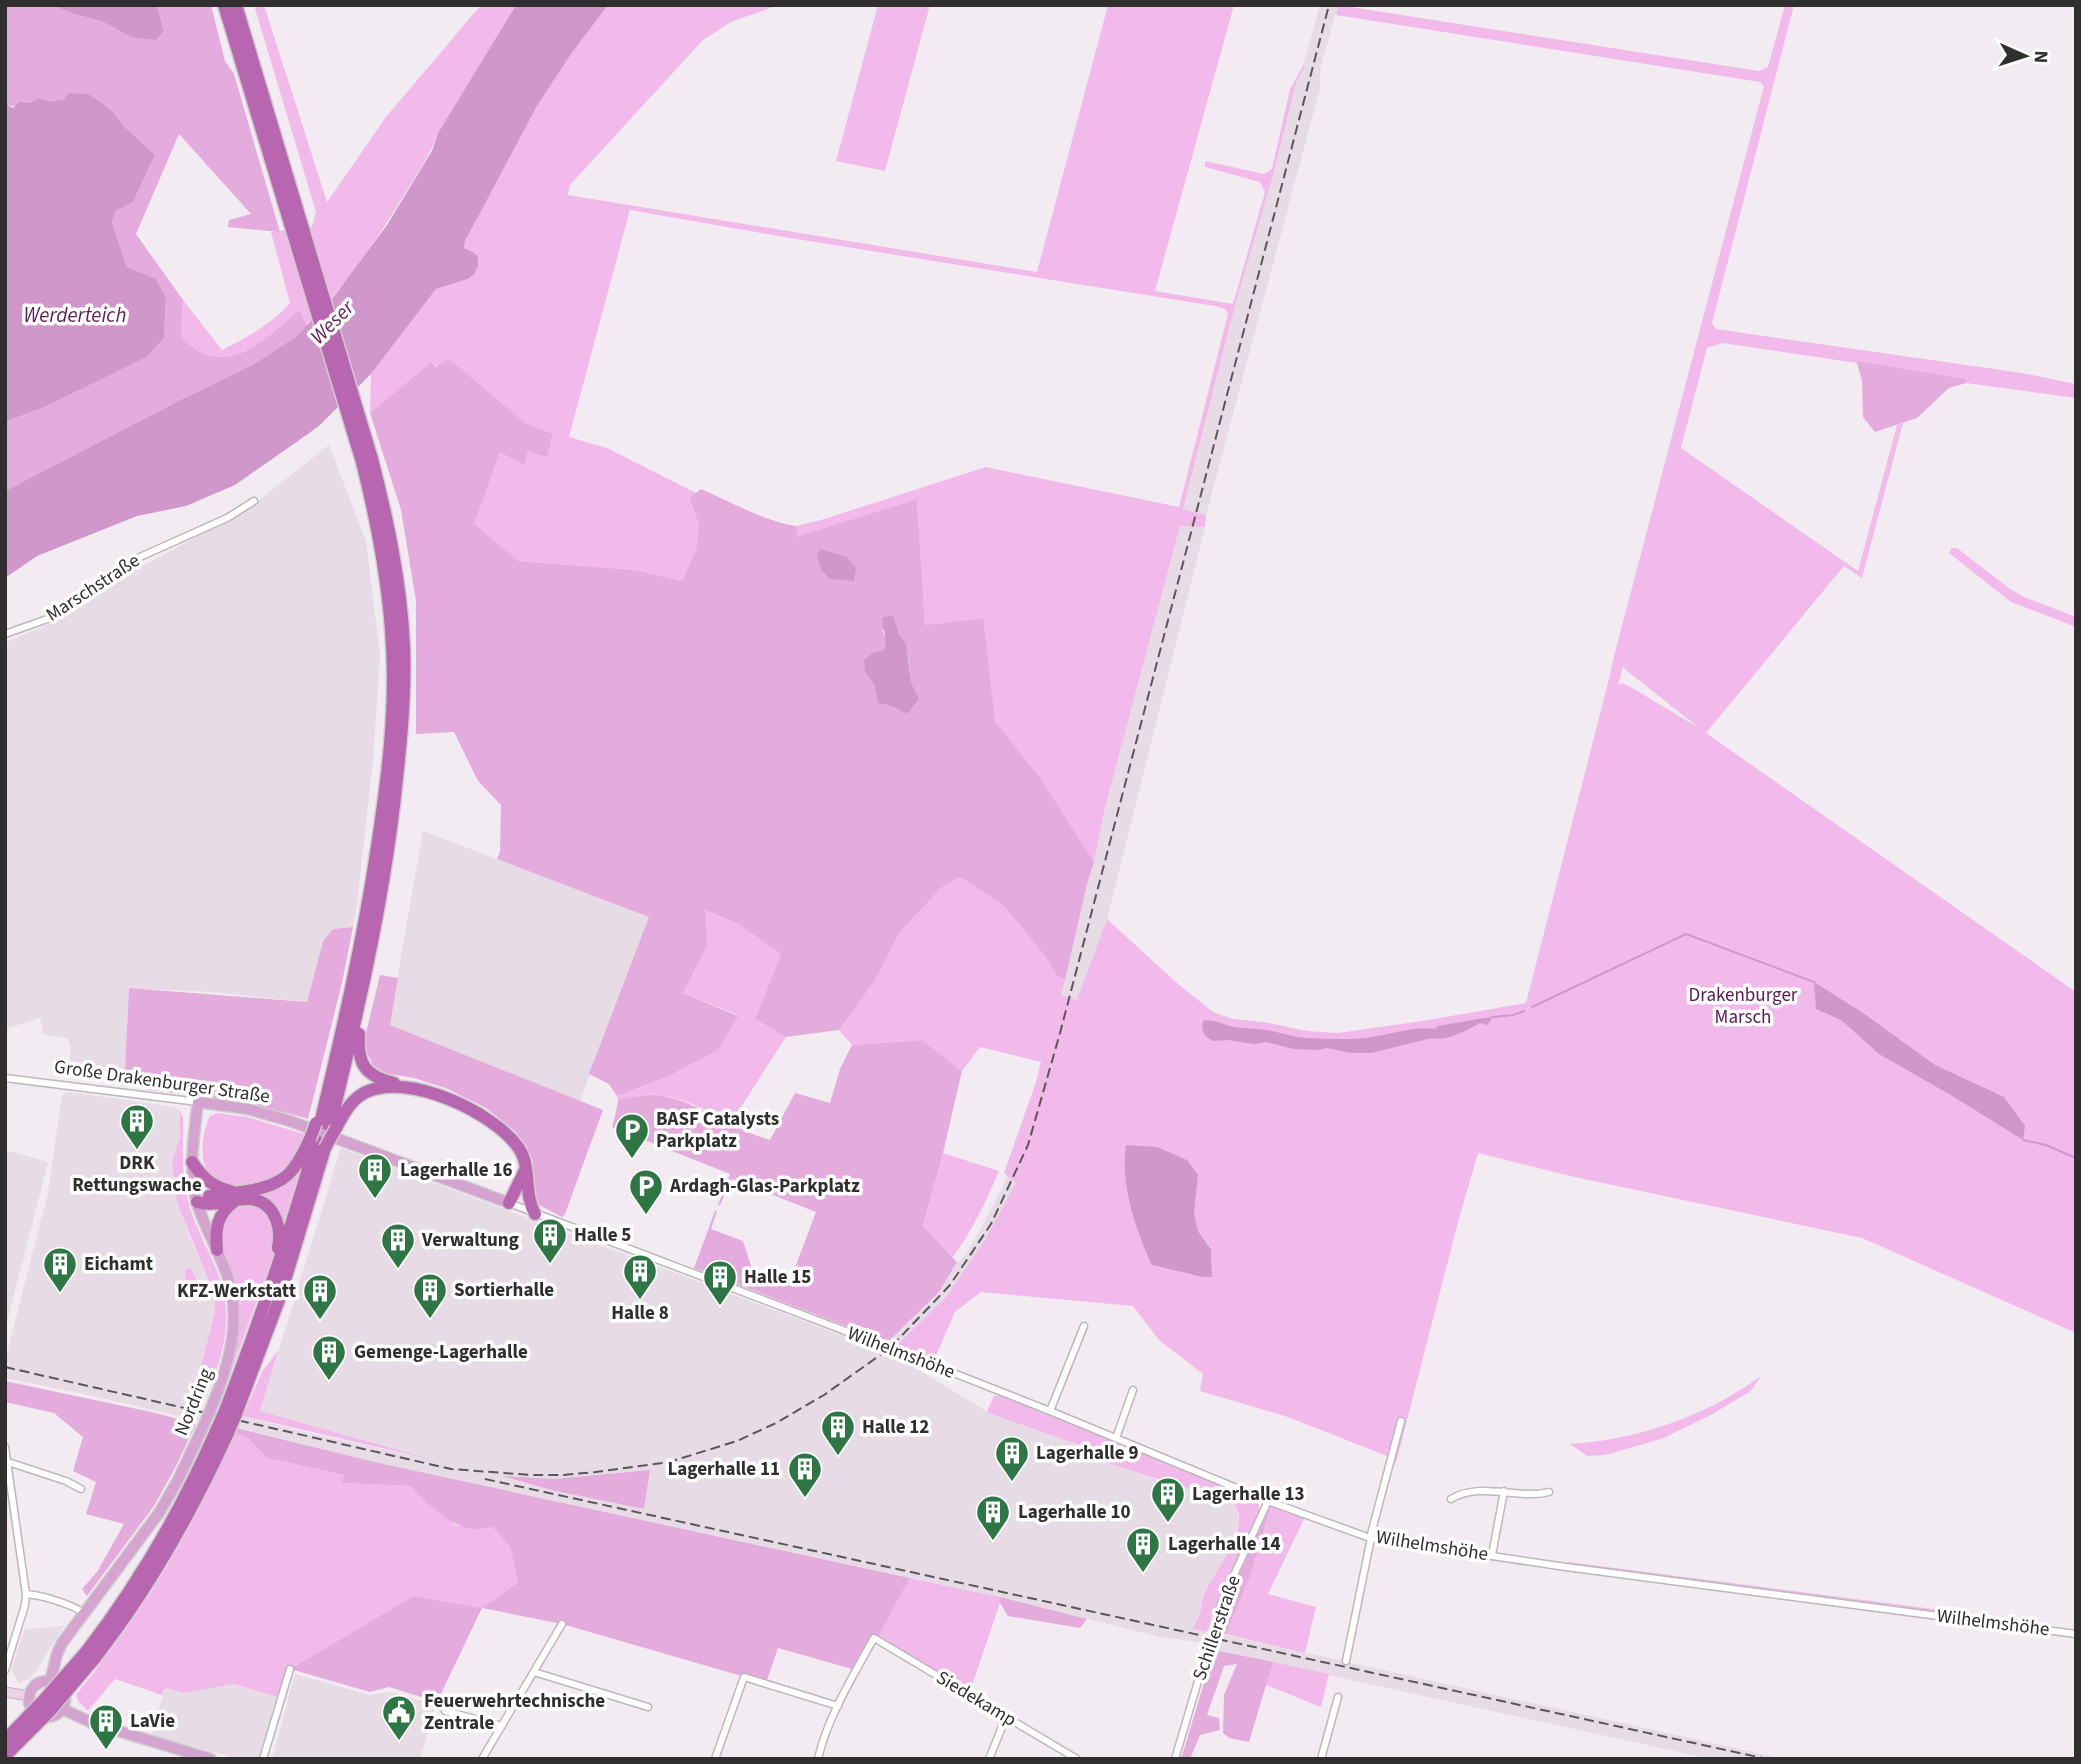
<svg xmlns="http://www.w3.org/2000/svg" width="2081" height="1764" font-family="'Source Sans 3',sans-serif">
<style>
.built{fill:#e7dbe5;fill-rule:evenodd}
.green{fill:#f1baea;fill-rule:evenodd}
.forest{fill:#e4abdd;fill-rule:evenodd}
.water{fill:#d098ca}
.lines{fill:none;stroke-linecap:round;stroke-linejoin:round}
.stream{stroke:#d098ca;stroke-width:2}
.street-casing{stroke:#beb7bd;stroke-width:9}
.secondary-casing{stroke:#beb7bd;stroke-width:11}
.primary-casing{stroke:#cecdcd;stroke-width:13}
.highway-casing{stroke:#cecdcd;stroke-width:15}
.street{stroke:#fff;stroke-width:6}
.secondary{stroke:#ead1e8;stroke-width:9}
.primary{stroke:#d5a3d0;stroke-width:10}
.highway{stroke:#b966b1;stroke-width:12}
.rail{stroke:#5a5659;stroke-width:2;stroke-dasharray:10 5;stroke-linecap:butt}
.street-bridge-casing{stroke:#beb7bd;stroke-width:9;stroke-linecap:butt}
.primary-bridge-casing{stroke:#cecdcd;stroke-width:13;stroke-linecap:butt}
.highway-bridge-casing{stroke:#cecdcd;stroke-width:15;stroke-linecap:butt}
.street-bridge{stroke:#fff;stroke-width:6}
.primary-bridge{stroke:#d5a3d0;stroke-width:10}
.highway-bridge{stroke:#b966b1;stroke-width:12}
.labels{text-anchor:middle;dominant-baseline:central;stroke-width:7;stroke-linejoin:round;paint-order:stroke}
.street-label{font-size:19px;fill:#312e30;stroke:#fff}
.park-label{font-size:19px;fill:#5a1956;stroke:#fff}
.poi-label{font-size:19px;font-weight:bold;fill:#312e30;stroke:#fff;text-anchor:start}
.water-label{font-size:21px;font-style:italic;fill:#601f5c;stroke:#fff}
</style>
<rect width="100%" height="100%" fill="#f3ebf2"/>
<path class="built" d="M1320,5H1338L1320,69V88L1206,515L1183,509L1236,302L1272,179L1296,83L1305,66H1303Z
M329,445L366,541L380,655L373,760L357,904L353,927L333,929L323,941L307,1002L210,992L129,988L125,1071L76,1063L70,1060L71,1046L69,1045V1039L43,1034L40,1018L5,1029V643L60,619L87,603L131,572L248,509Z
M1180,526L1205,527L1107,919L1078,1000L1061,995L1087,882L1094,862L1105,808Z
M423,831L650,917L580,1101L389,1025Z
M70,1092L175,1107L180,1111V1137L172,1161L187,1230L215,1297V1312L192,1400L203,1405L198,1421L93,1396L5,1378V1365H10L5,1361L48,1193L62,1095Z
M341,1148L894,1355L991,1414L1094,1450L1104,1462L1231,1502L1238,1511V1524L1226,1557L1204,1594L1197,1623L1193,1628L1207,1632L1204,1643L1160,1637L1000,1597L379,1463L236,1428L243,1416L309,1433L418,1457L260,1411ZM650,1470L644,1509L551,1490L507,1478L553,1479Z
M5,1150L48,1162L5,1330Z
M1008,1176L1017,1183L986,1238L946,1297L897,1345L889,1342L939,1292L957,1262L964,1257L984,1223Z
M64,1626L36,1671L29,1679L19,1683L11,1670L25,1628L30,1629Z
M1219,1633L1307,1653L1784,1759H1711L1214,1650Z
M295,1674L369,1695L390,1692L435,1705L420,1759H272Z
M234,1684L281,1698L263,1759H239L151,1735L165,1688L185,1693Z"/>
<path class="green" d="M254,5H264L327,202L386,117L481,5H516L438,133C430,155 417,175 404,195C376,242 344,286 307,326L300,311C270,335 239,372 198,351C192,347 186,341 181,337L183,300L222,350C247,337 272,324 290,303L271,232L312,227L316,212Z
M608,5H779L731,22L703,40L570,185L568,195L1037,272L1108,5H1234L1155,291L1233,304L1265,192L1260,182L1205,167V161L1264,174L1272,169L1290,89L1303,66H1305L1296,83L1272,179L1236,302L1183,509L1206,515L1205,527L1180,526L1105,808L1094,862L1041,779L995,721L982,618L925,625L917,499L803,536L796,537V526L821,520L986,467L1179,507L1228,314L1225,309L1215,306L784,237L630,210L569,437L607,448L696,493L689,499L699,525L696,549L682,581L635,570L518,561L473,525L500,452L527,451L538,430L526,424L431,362L370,413L371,374L436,289L468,279L465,250L464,248L465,241L477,218L537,106L571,54Z
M878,5H930L885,171L836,161Z
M1338,5L1759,71L1768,67L1785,5H1794L1712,323L1716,329L2022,373L2076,384V398L1966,383L1965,379L1858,361L1857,363L1722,343L1707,348L1681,448L1858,571L1897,425L1903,423L1862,578L1844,566L1706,733L2076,992V1333L1862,1238L1570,1176L1478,1153L1458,1222L1396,1463L1387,1456L1288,1417L1200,1391L1203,1374L1159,1340L1133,1306L981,1292L955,1312L934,1360L897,1345L946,1297L986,1238L1016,1183L1004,1173L1036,1082L1041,1062L980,1047L962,1071L922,1040L852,1045L839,1030L874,982L900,932L941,888L960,877L1003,905L1045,956L1057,976L1065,980L1061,995L1077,1000L1107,919L1177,983L1213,1012L1233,1019L1264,1022L1307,1031L1338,1033L1422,1021L1526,1003L1611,671L1613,660L1764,86L1760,82L1336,15ZM1623,667L1626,670L1699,728L1629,686L1621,683L1618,685ZM1198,1175L1194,1213L1198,1231L1211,1248L1212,1277H1202L1152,1265Z
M1952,548H1957L2010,589L2024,597L2076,617V627L2011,602L1949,553Z
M704,910L738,924L781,954L755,1019L786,1037L730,1124C705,1109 675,1093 645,1095C636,1096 627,1098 618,1100L617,1096L669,1076L718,1050L738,1015L683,993L707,946Z
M180,1111L183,1117C184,1144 181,1171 187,1197C193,1222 205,1243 215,1266C237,1318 223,1357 203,1405L192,1400L215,1312V1297L177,1202L172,1161L180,1137Z
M217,1113L247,1117L304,1134C295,1166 281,1180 248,1185C240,1186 229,1189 221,1185C197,1172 200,1137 210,1116Z
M943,1153L999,1171C986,1202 972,1231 953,1257L923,1227Z
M300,1169L283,1225L249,1196Z
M250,1202L271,1214L275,1251L217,1410L214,1409L229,1371L237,1336V1299L232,1275L221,1247L219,1230L231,1207Z
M189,1268L192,1270L200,1288L194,1296L188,1295L184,1289L186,1269Z
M278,1351L260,1411L433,1460L243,1416L263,1370Z
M1761,1376L1751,1391L1709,1416L1661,1439L1605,1455L1587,1456L1570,1444C1638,1440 1706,1416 1761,1376Z
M994,1396H1001L1116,1441L1259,1501V1514L1212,1616L1207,1632L1192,1628C1202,1618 1200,1604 1205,1592C1214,1574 1245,1533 1238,1511C1237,1508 1234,1505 1232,1502L1104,1462L1094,1450L991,1414L987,1411Z
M235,1432L245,1434L267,1458L344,1475L343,1483L410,1486L431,1506L457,1526L492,1525L510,1547L518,1582L482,1608L413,1596L290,1669L281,1698L234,1684L185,1693L165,1688L162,1695L115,1679L88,1711L79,1702L76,1695C120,1640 160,1583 193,1520C209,1491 221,1461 235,1432Z
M1271,1505L1305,1517L1268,1594L1316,1607L1305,1653L1226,1634L1250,1577Z
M1568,1562L1964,1613L1962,1624L1566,1570Z
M910,1578L1000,1597V1603L970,1691L878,1637Z
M1273,1662L1329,1674L1321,1707L1266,1685Z"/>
<path class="forest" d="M5,5H51L74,14L101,21L131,37L164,31L157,5H211L225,61L234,74L280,232L228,227L229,220L251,214L179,134L136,234L183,300L181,337C186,341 192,347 198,351C239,372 270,334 300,310L307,326C274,362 224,378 182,399C123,429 64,461 5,491V422L47,406L147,357L164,338L166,297L156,280L127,267L112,222L116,211L133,202L155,155L125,127L115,114L65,99L52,101L38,98C27,104 17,109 5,104Z
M448,358L526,424L553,434L547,457L527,451L525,465L500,452L474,524L518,561L635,570L682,581L696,549L699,525L689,498L701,489C731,502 764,521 796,526L797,537L917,499L925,625L983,618L995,721L1041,779L1094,862L1087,884L1065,980L1057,976L1045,956L1003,905L960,877L941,888L900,932L874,982L839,1030L786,1037L755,1019L781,954L738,924L705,910L707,946L683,993L738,1016L718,1050L669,1076L617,1096L609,1084L589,1074L649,917L497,859L500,852L501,805L478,781L454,732L416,734V601L401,510L370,413L431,362L437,367ZM882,630L899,634C914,657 910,688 907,714L891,706L878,703L874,684L887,643Z
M1858,361L1966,379V383L1949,388L1917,418L1875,432L1863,417L1862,381L1857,363Z
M353,927L342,983L308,1119C256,1103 203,1096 149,1090L146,1086L104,1081L106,1068L125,1071L129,988L307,1002L323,941L333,929Z
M380,975L398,978L390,1025L603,1110L565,1214L562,1217L541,1206L535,1201L532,1186L533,1161L527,1147L515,1131L486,1108L448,1089L414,1078L384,1073L373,1065L367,1053L365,1037Z
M922,1040L962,1071L943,1153L923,1226L957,1262L939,1292L888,1342L694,1268L715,1211H717L711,1229L743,1241L753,1272L788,1286L816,1212L732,1179L720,1205H718L730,1174L612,1127L616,1112L618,1100C632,1097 647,1093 662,1096C692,1101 712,1117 739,1128C749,1133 760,1137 770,1140L795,1093L830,1103L840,1069L852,1045Z
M5,1381L156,1413L196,1424L176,1466L154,1506L87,1596L82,1589L97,1572L124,1524L86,1514L96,1482L73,1471L83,1437L54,1413L5,1402Z
M236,1428L379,1463L910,1578L878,1637L873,1634L852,1669L778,1648L766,1683L562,1624L482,1608L437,1702L389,1687L370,1692L290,1669L413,1596L482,1608L518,1582L510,1547L492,1526C459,1539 432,1507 410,1486L342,1483L344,1475L267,1458L249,1439L235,1432Z
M650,1470L644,1509L551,1490L502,1476L553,1479Z
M1271,1505L1250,1577L1226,1634L1219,1633L1218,1635H1215L1224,1605Z
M1000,1597L1087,1619L1080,1628L1008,1616L1000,1603Z
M1214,1650L1273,1662L1249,1742L1229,1738L1223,1733L1224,1695L1237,1664L1224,1666L1207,1715L1219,1718L1220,1730L1200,1735L1190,1759H1181Z"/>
<path class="water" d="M51,5H157L164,31L156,40L131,37L101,21L74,14Z
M516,5H608L571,54L537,106L465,241L464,248L473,252L478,257V266L474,274L468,279L436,289L371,374L319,426L298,441L235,485L186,506L137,516L37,556L5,578V491L182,399L253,365L296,337L332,299L387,225L432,151L438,133Z
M68,93L88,94L102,103L115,114L125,127L155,155L133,202L116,211L112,222L127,267L156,279L166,297L164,338L147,357L47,406L5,422V104L13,108L19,102L29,103L38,98L52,101L65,99Z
M820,549L847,557L856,568L854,581L830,579L821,569L817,557Z
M893,616L899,634L906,644L911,683L919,699L907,714L891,706L878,703L874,684L865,671L864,660L874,652L884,651C888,640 882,629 883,617Z
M1814,982L1863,1013L1935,1065L2004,1097L2025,1126L2023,1140L1954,1097L1879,1054L1841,1020L1816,1009Z
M1493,1017L1487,1025L1480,1023C1473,1027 1454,1037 1446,1038C1441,1039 1435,1038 1428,1039L1371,1053H1351L1327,1048L1319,1050L1294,1049L1266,1042L1254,1044L1228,1040L1213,1041L1205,1036L1202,1028L1203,1021C1215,1019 1222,1025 1234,1027C1245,1029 1255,1028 1266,1030C1280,1032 1293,1037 1308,1038C1329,1039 1351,1040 1372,1037C1393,1034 1414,1026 1435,1029L1438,1026C1457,1023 1474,1019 1493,1017Z
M1126,1145L1157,1147L1187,1160L1198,1175L1194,1213L1198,1231L1211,1249L1212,1277H1202L1152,1265C1136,1230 1120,1185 1126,1145Z"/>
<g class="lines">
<path class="stream" d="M1532,1007L1686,934L1814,982
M1493,1017L1513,1015L1524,1011
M2023,1140L2046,1145L2076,1158"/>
<g class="street-casing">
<path id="street" d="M5,634L53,617L140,557L227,518L254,501
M5,1078L198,1102
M509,1203L890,1348L1050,1411L1268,1501L1370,1538L1566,1567L2076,1634
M1050,1411L1084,1326
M1116,1438L1133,1390
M5,1447L26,1594L25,1605L5,1670
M8,1462L66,1481L81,1489
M1451,1499C1481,1481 1518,1500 1549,1492
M1370,1538L1401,1421
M1492,1555L1504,1491
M26,1594C41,1595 71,1604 84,1613
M1214,1627L1222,1601L1268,1501
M1346,1661L1371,1538
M534,1672L648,1707
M445,1711L502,1726
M263,1759L290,1669
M482,1759L562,1624
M715,1759L744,1677L838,1706
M818,1759C827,1718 854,1674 874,1638L1077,1759
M989,1759L1006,1717
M1175,1759L1204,1661
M1321,1759L1338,1697"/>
</g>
<g class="secondary-casing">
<path id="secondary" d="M5,1692L30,1696"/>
</g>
<g class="primary-casing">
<path id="primary" d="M211,1408C230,1363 244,1315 224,1267C216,1246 204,1226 197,1203C188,1171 194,1134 198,1102L248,1109L290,1121L509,1203
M29 1699a18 18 0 1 1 36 0a18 18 0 1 1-36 0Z
M50,1682L57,1654L62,1643L159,1513L178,1480L203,1427
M62,1709L95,1724L211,1759"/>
</g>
<g class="highway-casing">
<path id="highway" d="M224,5L362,462C377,522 389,583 392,646C396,713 387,781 377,847C363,941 342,1032 320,1124
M236,5L372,459C388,521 401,582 404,646C406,699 400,752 394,805C381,914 356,1020 330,1127
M359,1034C357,1064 365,1076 394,1083
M336,1128C343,1115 351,1099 366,1092C408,1072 493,1112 518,1147C532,1166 523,1192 535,1214
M192,1162C203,1178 212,1187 231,1191
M209,1196C236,1192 276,1192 293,1169C300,1160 305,1150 310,1139
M197,1202C214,1207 230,1199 247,1199C274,1199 282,1226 278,1248
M509,1203L525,1170
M217,1250C215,1228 217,1214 235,1201
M225,1411C259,1322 291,1232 316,1140
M236,1414L279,1300L325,1148
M86,1652C140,1582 181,1511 216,1431
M94,1659C149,1589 191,1514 228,1433"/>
</g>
<use href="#street" class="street"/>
<use href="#secondary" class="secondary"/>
<use href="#primary" class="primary"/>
<use href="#highway" class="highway"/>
<path class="rail" d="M5,1367L451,1469L531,1475H563L596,1472L669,1462L737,1441L776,1423L824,1395L890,1348L950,1285L991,1224L1028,1145L1060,1033L1329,5
M485,1479L1767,1759"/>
<g class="street-bridge-casing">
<path id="street-bridge" d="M1204,1661L1214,1627"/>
</g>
<g class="primary-bridge-casing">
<path id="primary-bridge" d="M203,1427L211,1408"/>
</g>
<g class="highway-bridge-casing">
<path id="highway-bridge" d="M310,1139L316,1123
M325,1148L336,1128
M216,1431L225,1411
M228,1433L236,1414
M5,1740L42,1702L86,1652
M5,1756L49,1712L94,1659"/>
</g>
<use href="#street-bridge" class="street-bridge"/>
<use href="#primary-bridge" class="primary-bridge"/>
<use href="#highway-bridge" class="highway-bridge"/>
</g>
<defs>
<g id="building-pin" transform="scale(1.75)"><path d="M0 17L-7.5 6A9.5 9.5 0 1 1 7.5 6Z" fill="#2e7744" stroke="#fff"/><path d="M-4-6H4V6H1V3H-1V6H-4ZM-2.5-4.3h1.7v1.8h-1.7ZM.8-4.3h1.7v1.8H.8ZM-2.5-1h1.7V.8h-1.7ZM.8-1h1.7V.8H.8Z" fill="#fff"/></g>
<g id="parking-pin" transform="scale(1.75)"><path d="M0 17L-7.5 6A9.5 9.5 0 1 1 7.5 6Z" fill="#2e7744" stroke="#fff"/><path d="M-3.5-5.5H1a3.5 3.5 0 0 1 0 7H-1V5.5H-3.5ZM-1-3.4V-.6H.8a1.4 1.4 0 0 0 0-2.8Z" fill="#fff"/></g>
<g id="civic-pin" transform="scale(1.75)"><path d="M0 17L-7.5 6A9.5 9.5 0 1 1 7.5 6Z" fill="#2e7744" stroke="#fff"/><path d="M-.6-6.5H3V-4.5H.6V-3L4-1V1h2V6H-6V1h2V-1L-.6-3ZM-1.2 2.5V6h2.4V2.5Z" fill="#fff"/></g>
</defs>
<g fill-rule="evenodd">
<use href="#building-pin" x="137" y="1121"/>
<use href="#parking-pin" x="632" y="1130"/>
<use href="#building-pin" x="375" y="1170"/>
<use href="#parking-pin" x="646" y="1186"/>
<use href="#building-pin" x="550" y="1235"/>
<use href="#building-pin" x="398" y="1240"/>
<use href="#building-pin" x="60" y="1264"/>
<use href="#building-pin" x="640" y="1271"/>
<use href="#building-pin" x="720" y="1277"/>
<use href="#building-pin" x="430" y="1290"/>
<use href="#building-pin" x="320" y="1291"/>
<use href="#building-pin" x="329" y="1352"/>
<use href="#building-pin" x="838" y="1427"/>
<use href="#building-pin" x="1012" y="1453"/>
<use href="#building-pin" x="805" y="1469"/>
<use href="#building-pin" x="1168" y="1494"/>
<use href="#building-pin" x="993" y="1512"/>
<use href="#building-pin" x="1143" y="1544"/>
<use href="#civic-pin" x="399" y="1712"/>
<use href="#building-pin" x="106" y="1721"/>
</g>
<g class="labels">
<g class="street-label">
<text transform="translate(93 588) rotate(-33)">Marschstraße</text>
<text transform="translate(162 1082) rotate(8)">Große Drakenburger Straße</text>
<text transform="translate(901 1353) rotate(21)">Wilhelmshöhe</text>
<text transform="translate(194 1402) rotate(-68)">Nordring</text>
<text transform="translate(1432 1546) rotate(9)">Wilhelmshöhe</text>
<text transform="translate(1993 1623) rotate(7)">Wilhelmshöhe</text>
<text transform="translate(1217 1628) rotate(-71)">Schillerstraße</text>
<text transform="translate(976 1699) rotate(31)">Siedekamp</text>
</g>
<g class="park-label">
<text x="1743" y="995">Drakenburger<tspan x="1743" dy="22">Marsch</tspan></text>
</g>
<g class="poi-label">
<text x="656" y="1119">BASF Catalysts<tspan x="656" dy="22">Parkplatz</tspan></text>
<text x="137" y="1163" text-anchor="middle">DRK<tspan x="137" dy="22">Rettungswache</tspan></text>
<text x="400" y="1170">Lagerhalle 16</text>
<text x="670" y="1186">Ardagh-Glas-Parkplatz</text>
<text x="574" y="1235">Halle 5</text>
<text x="422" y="1240">Verwaltung</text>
<text x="84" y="1264">Eichamt</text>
<text x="744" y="1277">Halle 15</text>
<text x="454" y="1290">Sortierhalle</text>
<text x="296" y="1291" text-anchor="end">KFZ-Werkstatt</text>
<text x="640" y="1313" text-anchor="middle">Halle 8</text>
<text x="354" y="1352">Gemenge-Lagerhalle</text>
<text x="862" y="1427">Halle 12</text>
<text x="1036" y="1453">Lagerhalle 9</text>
<text x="780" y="1469" text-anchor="end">Lagerhalle 11</text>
<text x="1192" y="1494">Lagerhalle 13</text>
<text x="1018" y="1512">Lagerhalle 10</text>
<text x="1168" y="1544">Lagerhalle 14</text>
<text x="424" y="1701">Feuerwehrtechnische<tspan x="424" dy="22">Zentrale</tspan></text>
<text x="130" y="1721">LaVie</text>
</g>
<g class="water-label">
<text x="75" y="315">Werderteich</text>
<text transform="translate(332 322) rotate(-45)">Weser</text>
</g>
</g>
<rect width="2081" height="1764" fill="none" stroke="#312e30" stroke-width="14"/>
<g transform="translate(2025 56) rotate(93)" stroke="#ffffff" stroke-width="5" paint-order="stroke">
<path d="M0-5L12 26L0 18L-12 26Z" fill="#312e30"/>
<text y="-10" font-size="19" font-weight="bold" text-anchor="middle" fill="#312e30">N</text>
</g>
</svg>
